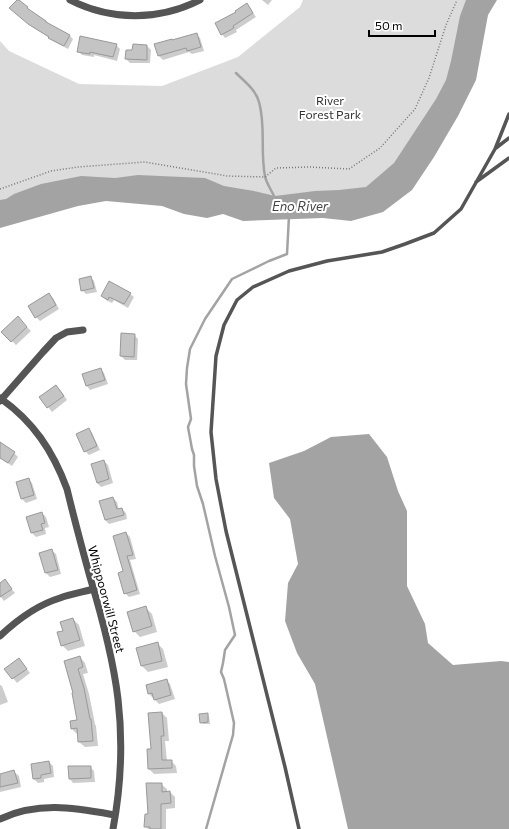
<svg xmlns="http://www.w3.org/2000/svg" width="509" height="829" font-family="Commissioner,sans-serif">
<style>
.green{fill:#dcdcdc}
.water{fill:#a3a3a3}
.shadow{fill:#0003}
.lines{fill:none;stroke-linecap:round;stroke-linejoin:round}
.stream{stroke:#a3a3a3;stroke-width:2.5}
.building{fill:#c4c4c4;stroke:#999}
.path{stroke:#777;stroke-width:1.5;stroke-dasharray:1 2;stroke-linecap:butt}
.service{stroke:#555;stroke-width:3.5}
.minor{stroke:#555;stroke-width:7}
.labels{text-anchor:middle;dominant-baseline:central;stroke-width:4;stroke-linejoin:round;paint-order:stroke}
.park-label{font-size:12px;fill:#333;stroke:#fff}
.street-label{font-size:12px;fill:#000;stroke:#fff}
.water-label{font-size:13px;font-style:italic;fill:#444;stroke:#fff}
</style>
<rect width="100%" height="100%" fill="#fff"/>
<path class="green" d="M303,0H486L446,112L386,192L344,203L65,180L0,204V41L9,51L79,84L162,86L238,57L300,7Z"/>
<path class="water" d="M466,0H497L488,15L476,80L458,116L434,157L412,190L383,212L351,221L323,218L243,221L223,214L207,218L184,214L162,206L106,201L78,206L0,228V200L6,199L14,194L41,184L81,176L115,178L138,175L205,178L224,186L254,191L275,196L315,191L339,190L366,187L394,163L436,99L446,80L451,61L460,16Z
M369,434L387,457L398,491L407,511V586L425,624L428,643L453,665L501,661L509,662V829H348L315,684L297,653L285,621L288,583L298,564L290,519L274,498L269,463L304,451L331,437Z"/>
<path class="shadow" d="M262,0H272L268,5Z
M246,4L250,8L256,17L236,30L237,32L225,38L222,34L237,13Z
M15,12L46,21L49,25L70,36L73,39L68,49L53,41L50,38L33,27Z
M196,34L200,38L204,51L192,54L189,52L163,60L159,56L172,41Z
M116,45L120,49L117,61L94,55V57L82,55L78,51Z
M147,46L151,50L150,63H130L126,59Z
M90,277L94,281L97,292L86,294L82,290Z
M49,294L53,298L59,309L40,321L36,317Z
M130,294L134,297L128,308L114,300L112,303L106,300L102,296Z
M18,318L31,331L16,345L3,332Z
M134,335L138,339L137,360H125L121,356Z
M100,369L104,373L108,384L90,390L87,386Z
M60,390L67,400L52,412L41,398Z
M88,429L92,433L100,450L89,455L85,451Z
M0,443L14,453L18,457L12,466L0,458Z
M104,461L108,465L113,483L101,487L97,483Z
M28,479L32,483L37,499L26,503L22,499L17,482Z
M113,498L117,502L119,510L122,509L126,513L127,519L109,524L105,520Z
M42,513L46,517L49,527L45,528L46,534L36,537L32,533L28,517Z
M126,533L130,537L136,559L130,560L140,594L129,597L125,593L124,572Z
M52,551L56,554L61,574L50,577L46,573L40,554Z
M5,581L15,593L4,601L0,596V584Z
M146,608L152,614L157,632L140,637L134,631Z
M73,619L79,625L85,646L68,651L62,645L64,631Z
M157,643L163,649L168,667L148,672L142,666Z
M80,657L85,663L88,673L83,674L89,694L95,724L96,726L98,746L85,747L79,742V734H77L72,729L78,721L73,694L65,662Z
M19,659L30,673L17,683L6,669Z
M166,680L170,684L175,699L159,704L155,700L154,697L153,698L149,694L147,686Z
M0,685L2,686L8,702L0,705Z
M162,713L167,718L169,741H165L167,761H171L176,766L177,773L154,774L149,769L148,750H152Z
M207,714L209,716L210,724H203L201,722Z
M49,762L53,766L54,777L44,779V782L38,783L34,779Z
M90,767L94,771L95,782L73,783L70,779Z
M14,772L19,776L21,787L0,792V775Z
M161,784L167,789V792H170L175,797V808L166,809V829H148L145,826Z"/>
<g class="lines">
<path class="stream" d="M236,73C244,81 256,90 259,102C266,126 260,151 265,176C266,183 272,191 275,198
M206,829L233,735L234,723L224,679L221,672L223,663L225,650L235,635L229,607L215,556L203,504L197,486L194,466V455L192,449L188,427L191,419L186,384L187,368L190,349L205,319L232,279L269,261L287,254L289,216"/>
</g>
<path class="building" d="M17,0H19L28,7L27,8L46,21V22L70,35L64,46L48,38L49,37L28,24L9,8Z
M247,3L253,13L233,26L234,28L221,35L215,23L236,12L235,11Z
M197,33L201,47L187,51L186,48L158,56L154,44L172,39V40Z
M80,36L117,44L113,57L90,52V54L77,52Z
M133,44L147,45V60L125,59L126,50H132Z
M91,276L94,288L81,291L79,279Z
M109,281L131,293L124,304L109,297L108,300L101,296Z
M49,293L56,305L35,318L28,306Z
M18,316L27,327L11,342L1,332Z
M121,333L135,334L134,357L120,356Z
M101,368L105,380L86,386L82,374Z
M56,385L64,396L47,408L39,397Z
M89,428L97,446L84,452L76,434Z
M0,442L15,452L8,463L0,458Z
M104,460L109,479L97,483L91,464Z
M29,478L34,495L21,499L16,482Z
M113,497L117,509L122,508L124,515L105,520L99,501Z
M42,512L45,523L41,524L43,530L31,533L26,517Z
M126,532L133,555L127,556L137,590L124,594L118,573L123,571L113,536Z
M52,549L58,570L45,573L39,553Z
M5,579L12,589L0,597V583Z
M146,606L152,626L133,632L127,612Z
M73,618L80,640L61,646L57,632L63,631L60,622Z
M158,642L162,661L141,666L136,648Z
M80,656L83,667L78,669L84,688L90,719H91L93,741L78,742L77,728L71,729L70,721L77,720L72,693H73L64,661Z
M19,658L27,669L12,679L4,669Z
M167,679L171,695L154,700L152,693L148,694L146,685Z
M162,712L164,736H161L162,760H172V768L148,769L147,749H151L148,713Z
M208,713V722L200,723L199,714Z
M49,761L51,773L41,775V778L33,779L31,764Z
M68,766H91V778L69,779Z
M14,770L18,783L0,787V774Z
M146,783H162V792L170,791L171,803L161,804V829H150V827H144L145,814H148Z"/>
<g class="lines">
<path class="path" d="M0,189L51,171L78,167L145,162L227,176L265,177L276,168L309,167L349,169L380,148L415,109L429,78L446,25L457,0"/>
<path class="service" d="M496,148L509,138
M476,182L509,158
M299,829L285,767L226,531L216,479L211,432L216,356L224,325L237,300L253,287L289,271L327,261L382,252L405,244L434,233L461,209L495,149L509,114"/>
<path class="minor" d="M70,0C111,21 159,21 200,0
M0,398C33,421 53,451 67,489C74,518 82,548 90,577C102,617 113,657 118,699C123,742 121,786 113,829
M0,401L43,352L56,338L67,332L83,330
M0,636C18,619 37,605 60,598C71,594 83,592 94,589
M0,819C39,801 75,808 115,815"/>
</g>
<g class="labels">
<g class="park-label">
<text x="330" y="100">River<tspan x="330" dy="14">Forest Park</tspan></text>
</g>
<g class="street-label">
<text transform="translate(107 599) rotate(75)">Whippoorwill Street</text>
</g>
<g class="water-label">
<text x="300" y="206">Eno River</text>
</g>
</g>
<path d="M369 30v6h66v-6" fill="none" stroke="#000000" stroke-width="2"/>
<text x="375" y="30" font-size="12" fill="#000000" stroke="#ffffff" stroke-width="3" paint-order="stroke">50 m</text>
</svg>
